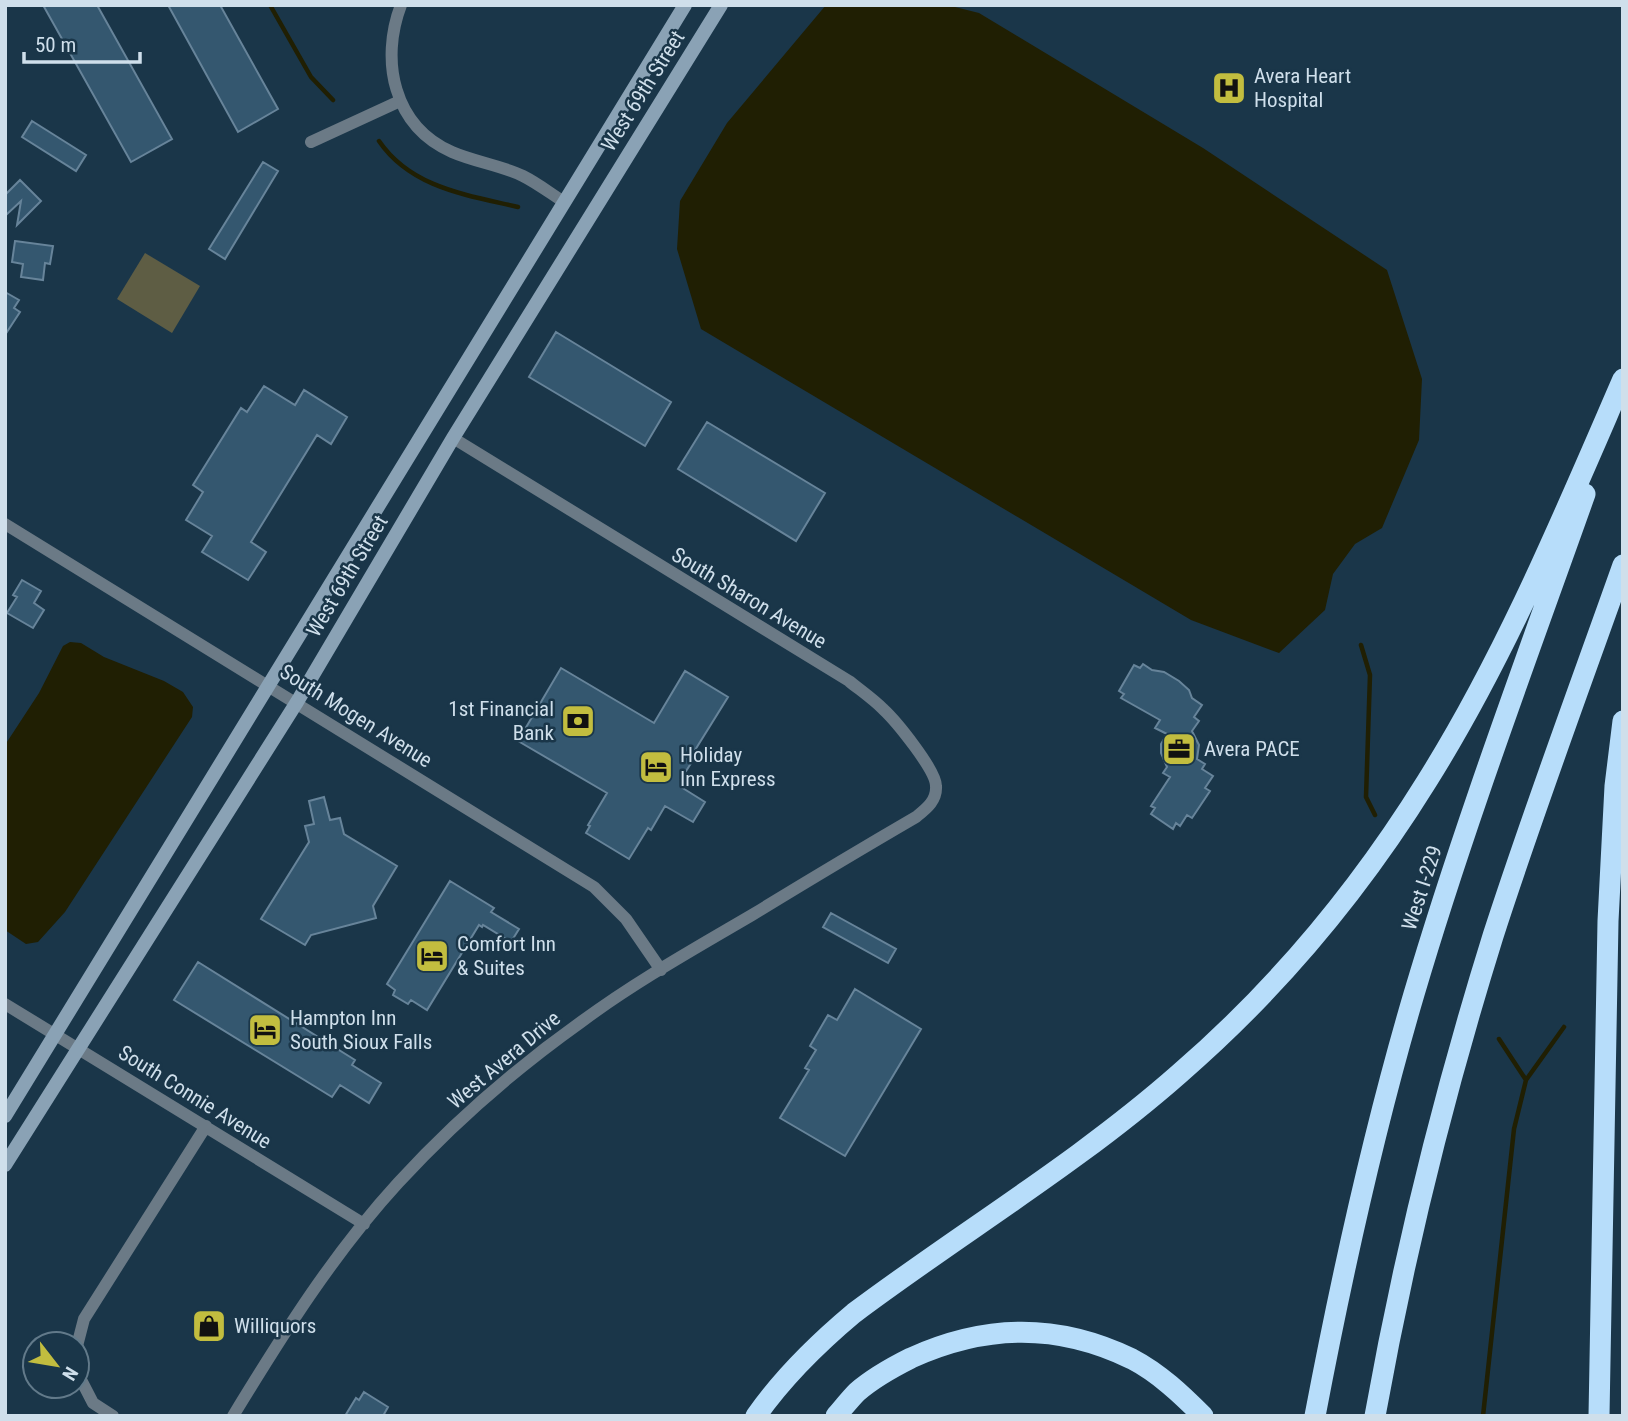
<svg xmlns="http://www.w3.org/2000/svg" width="1628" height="1421" font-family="'Roboto Condensed',sans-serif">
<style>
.green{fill:#5e5d44}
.water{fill:#201f03}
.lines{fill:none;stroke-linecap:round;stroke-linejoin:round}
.stream{stroke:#201f03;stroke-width:4.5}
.building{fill:#34576f;stroke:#67849a;stroke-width:2}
.street{stroke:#6b7a86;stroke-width:12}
.secondary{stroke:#8aa2b5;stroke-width:14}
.highway{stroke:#b7ddfa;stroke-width:21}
.labels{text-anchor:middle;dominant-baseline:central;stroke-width:5;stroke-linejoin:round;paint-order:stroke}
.poi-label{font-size:21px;fill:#cfdfeb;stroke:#1a3649;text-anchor:start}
.street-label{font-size:21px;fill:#cfdfeb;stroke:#1a3649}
</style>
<rect width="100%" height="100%" fill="#1a3649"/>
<path class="green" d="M145,253L200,286L172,333L117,299Z"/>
<path class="water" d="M826,5H947L979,13L1203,148L1387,270L1422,379L1419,440L1382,528L1355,544L1333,574L1325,610L1279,653L1191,620L701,329L677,249L680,201L727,123Z
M70,642L81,643L104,657L164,681L183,692L193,707L192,717L65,912L38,942L26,944L5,930V745L39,693L63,646Z"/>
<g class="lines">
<path class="stream" d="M270,5L311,77L333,100
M379,141C411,188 467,195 518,207
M1361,645L1370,675L1366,797L1375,815
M1499,1039L1526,1080
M1483,1416L1514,1129L1526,1080L1564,1027"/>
</g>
<path class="building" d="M43,5H97L172,139L131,162Z
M168,5H220L278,109L238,132Z
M32,121L86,155L76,171L22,137Z
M263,162L278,171L225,259L209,249Z
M20,180L41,201L17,225L21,201L5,216V195Z
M15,241L53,246L50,264L45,263L43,280L21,277L23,264L12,262Z
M5,292L19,300L14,308L20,312L5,335Z
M556,332L671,402L645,446L529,377Z
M264,386L295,405L304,390L347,417L331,444L317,435L251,542L266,552L248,580L202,552L212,536L186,520L203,492L193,485L241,408L247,412Z
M707,422L825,493L796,541L678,469Z
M22,580L41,591L34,603L44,610L33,628L7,613L17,597L13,595Z
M1143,664L1152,670L1164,672L1179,681L1189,690L1192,698L1202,705L1194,717L1199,721L1192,731L1199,745L1197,759L1205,764L1202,769L1213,776L1205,788L1210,791L1192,818L1187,815L1180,826L1176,823L1173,829L1151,814L1155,808L1151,806L1170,777L1163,773L1167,767L1161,753V744L1167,734L1155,728L1160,720L1121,698L1124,694L1119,691L1134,665L1140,668Z
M561,668L654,723L685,671L728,697L692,755L695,757L681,779L685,781L681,787L705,802L693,822L665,806L651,830L648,828L629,859L586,833L590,826L588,825L607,793L518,741Z
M324,797L330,820L340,818L344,834L397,866L373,906L376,918L311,935L305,945L261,919L309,842L305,826L314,824L309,801Z
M450,881L494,908L491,912L519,929L511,942L483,925L482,927L479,925L427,1010L411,1000L408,1004L393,995L395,990L387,984Z
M831,913L896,949L888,963L823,927Z
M198,962L355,1060L352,1065L381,1083L369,1103L340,1085L332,1097L174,1000Z
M855,989L921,1029L845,1156L780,1118L809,1070L805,1068L816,1050L810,1046L828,1015L837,1020Z
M364,1392L388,1407L383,1416H345L356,1398L359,1400Z"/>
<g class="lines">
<path class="street" d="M401,5C380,60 393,126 452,152C475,162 500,165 523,176C537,183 550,193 564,202
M311,142L400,101
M5,524L594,887L626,919L661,970
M5,1004L364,1224
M113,1416L93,1403L77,1372V1346L84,1319L206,1126
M233,1416C283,1334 333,1254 398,1183C453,1123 515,1069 581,1022C635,982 694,949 752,915C806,882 861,849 916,817C926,809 937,801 936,786C936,770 896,721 883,709C873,699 860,690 849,681L453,438"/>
<path class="secondary" d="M5,1116L685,5
M5,1165L297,702L453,438L721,5"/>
<path class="highway" d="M756,1416C784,1376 817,1344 854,1313C962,1232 1078,1163 1179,1074C1276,990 1360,889 1427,781C1506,655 1564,515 1623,379
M836,1416C843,1408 850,1399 857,1392C873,1378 893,1367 911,1358C986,1324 1058,1323 1132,1359C1159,1373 1182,1395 1203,1416
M1315,1416C1342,1274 1373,1133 1414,994C1464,825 1526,660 1585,494
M1375,1416C1404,1254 1444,1093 1493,936C1533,812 1579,689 1623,565
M1599,1416L1608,921L1615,786L1623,721"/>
</g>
<defs>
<g id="hospital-square" transform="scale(1.75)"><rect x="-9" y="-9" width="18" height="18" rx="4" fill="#c2bd3f" stroke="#1a3649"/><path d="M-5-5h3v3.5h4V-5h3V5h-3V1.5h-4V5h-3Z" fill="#111"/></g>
<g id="bank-square" transform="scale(1.75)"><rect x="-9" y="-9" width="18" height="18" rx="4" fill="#c2bd3f" stroke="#1a3649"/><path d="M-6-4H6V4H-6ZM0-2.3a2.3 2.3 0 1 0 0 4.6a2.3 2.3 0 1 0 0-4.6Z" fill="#111"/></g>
<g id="office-square" transform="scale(1.75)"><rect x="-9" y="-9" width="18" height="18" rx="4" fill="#c2bd3f" stroke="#1a3649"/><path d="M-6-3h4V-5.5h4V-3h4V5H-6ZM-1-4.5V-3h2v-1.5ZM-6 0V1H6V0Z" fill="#111"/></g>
<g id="hotel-square" transform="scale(1.75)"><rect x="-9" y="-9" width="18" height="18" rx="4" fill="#c2bd3f" stroke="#1a3649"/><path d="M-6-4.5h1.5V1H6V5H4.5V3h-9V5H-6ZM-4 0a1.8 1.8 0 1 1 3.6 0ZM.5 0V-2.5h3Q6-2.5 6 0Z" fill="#111"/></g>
<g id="shop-square" transform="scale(1.75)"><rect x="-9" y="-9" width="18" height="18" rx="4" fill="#c2bd3f" stroke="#1a3649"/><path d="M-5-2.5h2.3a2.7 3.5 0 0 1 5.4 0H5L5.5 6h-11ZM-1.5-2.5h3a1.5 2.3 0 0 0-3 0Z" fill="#111"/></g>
</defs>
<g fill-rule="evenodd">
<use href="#hospital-square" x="1229" y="88"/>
<use href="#bank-square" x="578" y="721"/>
<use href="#office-square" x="1179" y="749"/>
<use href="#hotel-square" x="656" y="767"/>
<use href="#hotel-square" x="432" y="956"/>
<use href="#hotel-square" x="265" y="1030"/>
<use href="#shop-square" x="209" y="1326"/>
</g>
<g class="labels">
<g class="poi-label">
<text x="1254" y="76">Avera Heart<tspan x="1254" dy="24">Hospital</tspan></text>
<text x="554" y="709" text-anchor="end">1st Financial<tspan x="554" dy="24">Bank</tspan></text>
<text x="1204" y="749">Avera PACE</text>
<text x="680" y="755">Holiday<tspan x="680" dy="24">Inn Express</tspan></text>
<text x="457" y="944">Comfort Inn<tspan x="457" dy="24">&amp; Suites</tspan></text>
<text x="290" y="1018">Hampton Inn<tspan x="290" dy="24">South Sioux Falls</tspan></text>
<text x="234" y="1326">Williquors</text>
</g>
<g class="street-label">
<text transform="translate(643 91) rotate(-58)">West 69th Street</text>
<text transform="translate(347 576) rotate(-59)">West 69th Street</text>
<text transform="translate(749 598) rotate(31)">South Sharon Avenue</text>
<text transform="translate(356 716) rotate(32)">South Mogen Avenue</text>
<text transform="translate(1422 888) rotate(-72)">West I-229</text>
<text transform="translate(504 1060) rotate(-40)">West Avera Drive</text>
<text transform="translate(195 1097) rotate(32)">South Connie Avenue</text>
</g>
</g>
<rect width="1628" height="1421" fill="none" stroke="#cfdfeb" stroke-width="14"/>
<g transform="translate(56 1365) rotate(121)"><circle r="33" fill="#1a3649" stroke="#627a8a" stroke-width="2"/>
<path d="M0-5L12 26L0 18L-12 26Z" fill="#c2bd3f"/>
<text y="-10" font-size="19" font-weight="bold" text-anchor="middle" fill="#cfdfeb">N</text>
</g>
<path d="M24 52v10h116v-10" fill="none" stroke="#cfdfeb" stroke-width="3.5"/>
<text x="35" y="52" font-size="21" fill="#cfdfeb" stroke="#1a3649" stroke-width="5" paint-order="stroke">50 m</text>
</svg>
